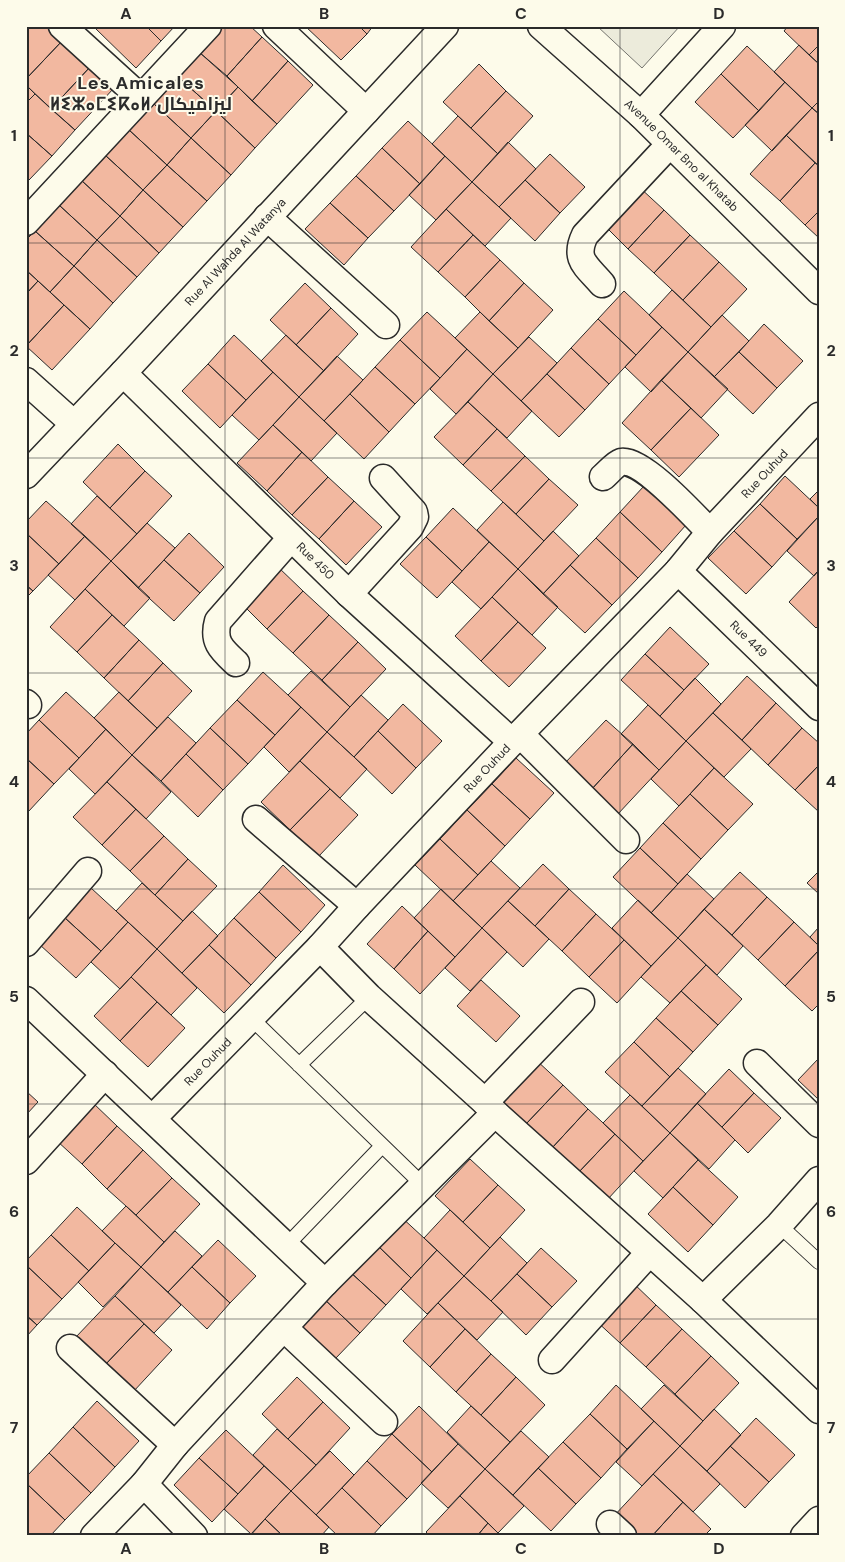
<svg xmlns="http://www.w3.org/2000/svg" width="845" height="1562" font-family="'DM Sans',Cairo,'Noto Sans Tifinagh',sans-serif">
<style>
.green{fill:#ecebdb;stroke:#74746e}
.building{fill:#f2b8a0;stroke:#2b2b2b}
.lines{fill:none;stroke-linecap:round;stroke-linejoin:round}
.service-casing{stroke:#2b2b2b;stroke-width:16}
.minor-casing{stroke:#2b2b2b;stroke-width:29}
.service{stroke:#fdfbea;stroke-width:14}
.minor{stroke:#fdfbea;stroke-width:26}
.grid{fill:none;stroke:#2b2b2b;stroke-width:1;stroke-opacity:0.55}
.labels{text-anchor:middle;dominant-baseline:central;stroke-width:4;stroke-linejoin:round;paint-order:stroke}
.street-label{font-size:12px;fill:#2b2b2b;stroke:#fdfbea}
.district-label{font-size:18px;font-weight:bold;letter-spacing:1px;fill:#2b2b2b;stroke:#fdfbea}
.neatline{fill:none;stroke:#2b2b2b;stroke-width:2}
.grid-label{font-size:16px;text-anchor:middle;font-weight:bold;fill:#2b2b2b}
</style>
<rect width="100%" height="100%" fill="#fdfbea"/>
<path class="green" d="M597,26H680L642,68Z"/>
<path class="building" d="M26,26H46L62,41L26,79Z
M97,26H146L161,41L136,68L95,28Z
M146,26H175L161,41Z
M223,26H250L262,37L227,76L199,52Z
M305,26H359L367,34L341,60Z
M359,26H373L367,34Z
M788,26H819V45L809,55L784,31Z
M262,37L288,61L252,101L227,76Z
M62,41L90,67L51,109L26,85V79Z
M799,45L819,64V101L812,108L774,72Z
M819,45V64L809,55Z
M747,46L785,82L759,111L721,74Z
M199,52L238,87L216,111L177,76Z
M288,61L313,85L277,124L252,101Z
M479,64L506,91L471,128L443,102Z
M90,67L114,88L75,130L51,109Z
M721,74L759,111L733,138L695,102Z
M177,76L216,111L191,138L153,103Z
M785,82L812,108L772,151L745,125Z
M26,85L35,94L26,103Z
M238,87L277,124L255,148L216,111Z
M506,91L533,116L498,154L471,128Z
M35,94L75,130L52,156L26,133V103Z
M819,101V114L812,108Z
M153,103L191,138L167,165L128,129Z
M812,108L819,114V166L786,135Z
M216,111L255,148L231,175L191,138Z
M458,116L498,154L472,182L432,144Z
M408,121L445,156L420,184L382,148Z
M128,129L167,165L143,190L105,155Z
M26,133L52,156L29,180L26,178Z
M786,135L815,163L780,201L750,174Z
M191,138L231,175L207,201L167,165Z
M508,142L536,169L499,207L472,182Z
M382,148L420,184L394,211L356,176Z
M550,154L585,187L560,213L525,180Z
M105,155L143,190L120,216L81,180Z
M445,156L472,182L436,220L409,195Z
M815,163L819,166V211L805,225L780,201Z
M167,165L207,201L183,227L143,190Z
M356,176L394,211L368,238L330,203Z
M81,180L120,216L97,240L59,205Z
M525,180L560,213L535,241L499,207Z
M472,182L511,218L485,246L446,209Z
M638,186L664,210L628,249L603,224Z
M143,190L183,227L159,253L120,216Z
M330,203L368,238L344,265L305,229Z
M59,205L97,240L74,266L35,231Z
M446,209L473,235L438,272L411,247Z
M664,210L690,235L654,273L628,249Z
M819,211V238L805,225Z
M120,216L159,253L137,277L97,240Z
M35,231L74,266L50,292L26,270V240Z
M473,235L500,260L465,297L438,272Z
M690,235L719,262L683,300L654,273Z
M97,240L137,277L113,303L74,266Z
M500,260L524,283L489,321L465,297Z
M719,262L747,289L711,327L683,300Z
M74,266L113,303L90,329L50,292Z
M26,270L38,281L26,294Z
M38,281L64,305L26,346V294Z
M305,283L331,308L296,345L270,320Z
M524,283L553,310L518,348L489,321Z
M672,290L711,327L688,352L649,315Z
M624,291L662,327L636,355L598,319Z
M64,305L90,329L52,370L26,346Z
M331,308L358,334L324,371L296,345Z
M427,312L467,349L440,378L400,340Z
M480,312L518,348L493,374L455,338Z
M722,315L749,341L714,377L688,352Z
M598,319L636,355L609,384L571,348Z
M764,324L803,361L777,388L739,352Z
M662,327L688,352L651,392L625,367Z
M234,335L273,372L246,400L208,364Z
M286,335L324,371L299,397L261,361Z
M529,337L557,363L521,401L493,374Z
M400,340L440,378L415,404L375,367Z
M571,348L609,384L585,410L547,374Z
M467,349L493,374L456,414L430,389Z
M688,352L728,389L701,418L661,380Z
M739,352L777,388L753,414L714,377Z
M337,356L363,380L324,421L299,397Z
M208,364L246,400L220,428L182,391Z
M375,367L415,404L389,432L350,394Z
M273,372L299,397L259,440L232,415Z
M493,374L532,411L507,438L468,402Z
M547,374L585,410L559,437L521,401Z
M661,380L691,408L651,450L622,423Z
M350,394L389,432L364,459L324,421Z
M299,397L337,433L311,461L273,425Z
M468,402L497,429L463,465L434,437Z
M691,408L719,435L679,477L651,450Z
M273,425L302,452L267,491L237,463Z
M497,429L525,456L491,491L463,465Z
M118,444L145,471L110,508L83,482Z
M302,452L328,477L292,515L267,491Z
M525,456L549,479L516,514L491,491Z
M145,471L172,496L137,534L110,508Z
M785,476L819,508V516L797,539L760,504Z
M328,477L354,501L319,539L292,515Z
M549,479L578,505L544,541L516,514Z
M644,486L686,525L662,552L620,512Z
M819,490V508L810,499Z
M97,496L137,534L111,561L71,524Z
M46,501L85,536L59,564L26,533V522Z
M354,501L382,527L346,565L319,539Z
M503,502L544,541L518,569L477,530Z
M760,504L797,539L772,567L734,531Z
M453,508L489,542L462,571L426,537Z
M620,512L662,552L638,578L596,538Z
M819,516V570L814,576L787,551Z
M147,523L175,548L138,588L111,561Z
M553,531L579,556L543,594L518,569Z
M734,531L772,567L746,594L708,558Z
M26,533L59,564L33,591L26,585Z
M189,533L224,567L200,593L164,560Z
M85,536L111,561L75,600L48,575Z
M426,537L462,571L437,598L400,564Z
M596,538L638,578L612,605L570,565Z
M489,542L518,569L481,609L452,582Z
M164,560L200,593L174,621L138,588Z
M111,561L150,598L124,626L85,589Z
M570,565L612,605L585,633L543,594Z
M277,566L303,591L267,629L242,604Z
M518,569L558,607L532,635L492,597Z
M819,570V625L816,628L789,602Z
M26,585L33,591L26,598Z
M85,589L112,615L77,652L50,627Z
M303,591L329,615L293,653L267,629Z
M492,597L518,622L481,661L455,636Z
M112,615L139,640L104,678L77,652Z
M329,615L358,642L322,680L293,653Z
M518,622L546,648L509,687L481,661Z
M670,627L709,664L684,690L645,654Z
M139,640L163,663L128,701L104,678Z
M358,642L386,669L350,707L322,680Z
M645,654L684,690L660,716L621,680Z
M163,663L192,691L157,728L128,701Z
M311,671L350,707L327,732L288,695Z
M263,672L301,707L275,735L237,700Z
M747,676L776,703L742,740L713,713Z
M695,678L721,704L686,741L660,716Z
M66,692L106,729L79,758L39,720Z
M119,692L157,728L132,755L94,718Z
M361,695L388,720L354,757L327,732Z
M237,700L275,735L248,764L210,728Z
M776,703L802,728L768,765L742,740Z
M403,704L442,741L416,768L378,731Z
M648,705L686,741L659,770L621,734Z
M301,707L327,732L289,772L264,747Z
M713,713L751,749L724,777L686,741Z
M168,717L196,743L161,781L132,755Z
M39,720L79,758L54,784L26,758V734Z
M606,720L633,744L591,790L564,764Z
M210,728L248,764L223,790L186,754Z
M802,728L819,743V765L795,790L768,765Z
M106,729L132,755L95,794L69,769Z
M378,731L416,768L392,794L354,757Z
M327,732L367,769L340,798L300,761Z
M686,741L714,768L679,806L651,779Z
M633,744L659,770L617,815L591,790Z
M186,754L223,790L198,817L161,781Z
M132,755L171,792L146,819L107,782Z
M26,758L54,784L28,812L26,810Z
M516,758L554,793L530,819L492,784Z
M300,761L330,789L290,830L261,802Z
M819,765V812L795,790Z
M714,768L753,804L728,830L690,794Z
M107,782L136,809L102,845L73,817Z
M492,784L530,819L505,846L467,810Z
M330,789L358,815L318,857L290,830Z
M690,794L728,830L701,859L663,823Z
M136,809L164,836L130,871L102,845Z
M467,810L505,846L478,875L440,839Z
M663,823L701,859L678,884L640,848Z
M164,836L188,859L155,895L130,871Z
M440,839L478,875L453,901L415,865Z
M640,848L678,884L651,913L613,877Z
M188,859L217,886L183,921L155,895Z
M491,861L520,888L482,928L453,901Z
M543,864L569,889L535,926L508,901Z
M283,865L325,905L301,932L259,892Z
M819,871V894L807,883Z
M740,872L767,897L732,935L704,909Z
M687,874L714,899L678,938L651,913Z
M142,883L183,921L157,949L116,911Z
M91,888L128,922L101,951L64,917Z
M441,889L482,928L455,957L414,918Z
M569,889L596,914L562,951L535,926Z
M259,892L301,932L276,958L234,918Z
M767,897L794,922L758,960L732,935Z
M638,900L678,938L651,966L612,928Z
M508,901L549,939L523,967L482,928Z
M402,906L428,931L394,969L367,944Z
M704,909L743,946L717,975L678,938Z
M192,911L218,936L182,973L157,949Z
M596,914L624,940L589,977L562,951Z
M64,917L101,951L76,978L39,944Z
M234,918L276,958L251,985L209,945Z
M128,922L157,949L120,989L91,962Z
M794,922L819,946V950L785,986L758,960Z
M819,927V946L810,937Z
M482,928L507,952L470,991L445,968Z
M428,931L455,957L420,994L394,969Z
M678,938L706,965L670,1003L641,977Z
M624,940L651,966L617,1003L589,977Z
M209,945L251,985L224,1013L182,973Z
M157,949L197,988L171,1015L131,977Z
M819,950V1004L812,1011L785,986Z
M706,965L742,999L718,1025L681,991Z
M131,977L157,1002L120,1041L94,1016Z
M481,980L520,1016L496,1042L457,1006Z
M681,991L718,1025L693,1052L656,1018Z
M157,1002L185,1028L148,1067L120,1041Z
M656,1018L693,1052L670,1077L634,1042Z
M634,1042L670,1077L642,1106L605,1072Z
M819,1058V1100L798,1080Z
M535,1059L563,1085L526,1124L498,1098Z
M678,1068L706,1094L670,1133L642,1106Z
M729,1069L754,1093L722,1127L697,1103Z
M563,1085L588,1109L552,1148L526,1124Z
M26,1091L38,1102L26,1115Z
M754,1093L781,1118L748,1153L722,1127Z
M630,1095L670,1133L643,1161L603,1123Z
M92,1102L117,1126L82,1164L56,1140Z
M697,1103L735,1140L709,1169L670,1133Z
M588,1109L615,1134L578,1173L552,1148Z
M117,1126L143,1150L107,1189L82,1164Z
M670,1133L698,1160L663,1198L634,1171Z
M615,1134L643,1161L607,1200L578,1173Z
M143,1150L172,1178L136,1215L107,1189Z
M470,1159L498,1185L463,1222L435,1196Z
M698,1160L738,1197L713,1225L673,1187Z
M172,1178L200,1204L164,1242L136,1215Z
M498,1185L525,1210L490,1248L463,1222Z
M673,1187L713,1225L688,1252L648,1214Z
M126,1206L164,1242L141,1267L102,1231Z
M77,1207L115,1243L89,1271L51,1235Z
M450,1210L490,1248L464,1276L424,1238Z
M399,1215L437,1250L411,1278L374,1242Z
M175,1231L202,1256L168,1292L141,1267Z
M51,1235L89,1271L62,1299L26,1265V1261Z
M500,1237L527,1263L491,1301L464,1276Z
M218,1240L256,1276L230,1303L192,1267Z
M374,1242L411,1278L386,1305L348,1270Z
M115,1243L141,1267L103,1307L78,1282Z
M541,1248L577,1281L552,1307L517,1274Z
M437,1250L464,1276L427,1314L401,1289Z
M26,1265L62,1299L37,1325L26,1315Z
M141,1267L181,1305L154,1333L115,1296Z
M192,1267L230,1303L207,1329L168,1292Z
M348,1270L386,1305L360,1333L322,1297Z
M517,1274L552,1307L526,1335L491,1301Z
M464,1276L503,1312L477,1340L438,1303Z
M630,1280L656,1305L620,1343L594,1319Z
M115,1296L144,1324L104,1366L75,1338Z
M322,1297L360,1333L335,1359L298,1324Z
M438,1303L465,1329L430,1367L403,1341Z
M656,1305L682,1329L646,1367L620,1343Z
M26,1315L37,1325L26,1337Z
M144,1324L172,1350L133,1392L104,1366Z
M465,1329L491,1354L456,1392L430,1367Z
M682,1329L711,1356L675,1394L646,1367Z
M491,1354L516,1377L481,1415L456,1392Z
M711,1356L739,1383L703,1421L675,1394Z
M297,1377L323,1402L288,1439L262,1414Z
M516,1377L545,1405L510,1442L481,1415Z
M616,1385L654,1421L627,1449L590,1414Z
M664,1385L703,1421L680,1446L641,1409Z
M97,1401L139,1441L115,1467L73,1427Z
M323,1402L350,1428L316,1465L288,1439Z
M419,1406L458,1444L432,1472L392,1434Z
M471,1406L510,1442L485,1469L447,1432Z
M714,1409L741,1435L707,1471L680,1446Z
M590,1414L627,1449L601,1478L563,1442Z
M756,1418L795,1455L769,1482L730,1446Z
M654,1421L680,1446L642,1486L616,1462Z
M73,1427L115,1467L91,1493L49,1453Z
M277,1429L316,1465L291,1491L253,1455Z
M226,1430L264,1466L238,1494L199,1458Z
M521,1431L549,1457L513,1495L485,1469Z
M392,1434L432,1472L407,1499L367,1461Z
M563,1442L601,1478L576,1504L538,1468Z
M458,1444L485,1469L448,1508L421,1483Z
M680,1446L720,1484L693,1512L653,1474Z
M730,1446L769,1482L745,1508L707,1471Z
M330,1451L354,1475L316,1515L291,1491Z
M49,1453L91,1493L65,1520L26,1483V1477Z
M199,1458L238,1494L212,1522L174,1485Z
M367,1461L407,1499L381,1526L342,1488Z
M264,1466L291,1491L251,1534L224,1509Z
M538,1468L576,1504L551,1531L513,1495Z
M485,1469L524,1506L498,1533L460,1496Z
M653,1474L683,1502L652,1536H634L613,1517Z
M26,1483L65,1520L50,1536H26Z
M342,1488L381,1526L372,1536H338L316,1515Z
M291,1491L329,1527L321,1536H283L265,1519Z
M460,1496L488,1523L477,1536H430L426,1532Z
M683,1502L711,1529L704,1536H652Z
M265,1519L283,1536H250Z
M488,1523L498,1533L502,1536H477Z"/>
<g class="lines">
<g class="service-casing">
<path id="service" d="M251,1018L423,1185
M299,1065L369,997
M779,1225L819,1262
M286,1246L382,1146"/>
</g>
<g class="minor-casing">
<g id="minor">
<path d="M62,26L141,98"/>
<path d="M276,26L366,111"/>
<path id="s1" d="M541,26L641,115L819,291"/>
<path d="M641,115L722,26"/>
<path d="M267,217L386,325"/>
<path d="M26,222L208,26"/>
<path d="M602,284C587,266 573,260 585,235L670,144"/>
<path id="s2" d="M123,373L349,594L512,742"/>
<path d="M26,381L74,424"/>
<path id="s3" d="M26,475L123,373L445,26"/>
<path d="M603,477C608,473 615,464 621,462C642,458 695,517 710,532"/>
<path id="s4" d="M678,571L819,707"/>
<path d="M349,594L410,527L415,517L414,512L383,478"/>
<path d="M236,663C222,650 212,642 218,621L291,538"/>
<path d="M26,703L28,705"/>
<path d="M520,734L626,840"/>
<path d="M256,819L357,906"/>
<path d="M26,943L88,871"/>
<path d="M320,947L369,997L485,1102L495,1113L703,1300L819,1410"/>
<path d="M26,1000L325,1283"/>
<path d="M757,1063L819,1124"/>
<path d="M485,1102L581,1002"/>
<path id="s5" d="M152,1119L320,947L357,906L512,742L678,571L710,532L819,416"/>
<path d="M26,1161L105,1074"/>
<path d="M703,1300L779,1225L819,1180"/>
<path d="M284,1328L384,1422"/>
<path d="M70,1348L175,1445"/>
<path d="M552,1360L649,1253"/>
<path d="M144,1484L194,1536"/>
<path d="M610,1524L623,1536"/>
<path d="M94,1536L144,1484L175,1445L325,1283L495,1113"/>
<path d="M804,1536L819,1520"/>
</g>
</g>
<use href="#service" class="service"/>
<use href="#minor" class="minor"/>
</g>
<path class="grid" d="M225,26V1536M422,26V1536M620,26V1536M26,243H819M26,458H819M26,673H819M26,889H819M26,1104H819M26,1319H819"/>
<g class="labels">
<g class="street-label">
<text stroke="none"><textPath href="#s1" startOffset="191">Avenue Omar Bno al Khatab</textPath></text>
<text stroke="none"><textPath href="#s3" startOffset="306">Rue Al Wahda Al Watanya</textPath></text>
<text stroke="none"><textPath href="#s5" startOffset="890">Rue Ouhud</textPath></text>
<text stroke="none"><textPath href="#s2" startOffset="269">Rue 450</textPath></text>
<text stroke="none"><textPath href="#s4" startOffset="98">Rue 449</textPath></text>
<text stroke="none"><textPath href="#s5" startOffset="485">Rue Ouhud</textPath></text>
<text stroke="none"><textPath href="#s5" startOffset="80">Rue Ouhud</textPath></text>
</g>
<g class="district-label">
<text x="141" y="83">Les Amicales<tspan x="141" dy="21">ⵍⵉⵣⴰⵎⵉⴽⴰⵍ ليزاميكال</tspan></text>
</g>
</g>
<rect width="845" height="1562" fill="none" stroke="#fdfbea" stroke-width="55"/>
<rect x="28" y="28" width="790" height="1506" class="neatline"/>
<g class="grid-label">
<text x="126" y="19">A</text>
<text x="324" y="19">B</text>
<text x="521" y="19">C</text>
<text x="719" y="19">D</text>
<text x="14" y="141">1</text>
<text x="831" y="141">1</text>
<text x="14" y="356">2</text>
<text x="831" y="356">2</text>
<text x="14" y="571">3</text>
<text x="831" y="571">3</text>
<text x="14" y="787">4</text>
<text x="831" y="787">4</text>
<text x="14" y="1002">5</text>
<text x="831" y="1002">5</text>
<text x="14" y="1217">6</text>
<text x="831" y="1217">6</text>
<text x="14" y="1433">7</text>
<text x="831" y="1433">7</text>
<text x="126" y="1554">A</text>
<text x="324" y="1554">B</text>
<text x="521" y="1554">C</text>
<text x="719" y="1554">D</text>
</g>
</svg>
